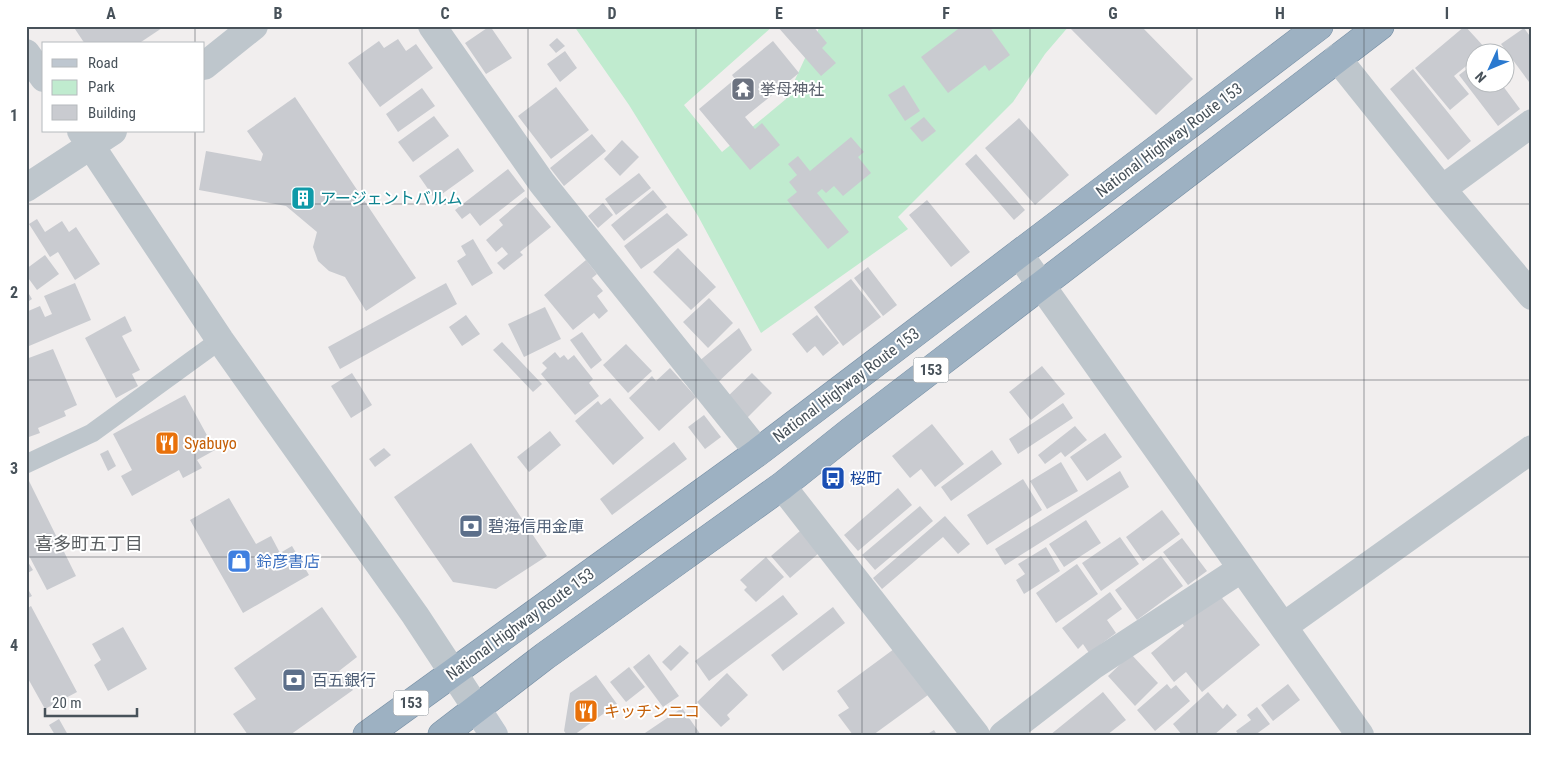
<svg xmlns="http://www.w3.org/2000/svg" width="1558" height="761" font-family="'Roboto Condensed','Noto Sans JP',sans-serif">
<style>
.green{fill:#c0ebcf}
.building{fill:#c9cbd0}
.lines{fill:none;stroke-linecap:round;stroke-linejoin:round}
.trunk-casing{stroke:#768ea4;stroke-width:29}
.service{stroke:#bec6cc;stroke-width:19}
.minor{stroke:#bec6cc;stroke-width:28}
.tertiary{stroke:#bec6cc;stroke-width:28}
.secondary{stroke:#bec7d0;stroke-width:28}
.trunk{stroke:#9db1c2;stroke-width:28}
.grid{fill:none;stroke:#48525a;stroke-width:1;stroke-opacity:0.55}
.labels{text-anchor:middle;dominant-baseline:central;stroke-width:4;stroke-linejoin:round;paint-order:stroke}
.shield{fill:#fff;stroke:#7f868c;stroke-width:1}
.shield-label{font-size:15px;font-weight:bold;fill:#48525a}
.worship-label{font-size:16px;fill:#5b616d;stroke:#fff;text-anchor:start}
.street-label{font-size:16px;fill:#48525a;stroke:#fff}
.culture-label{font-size:16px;fill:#0d838f;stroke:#fff;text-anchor:start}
.food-label{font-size:16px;fill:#c56008;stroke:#fff;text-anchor:start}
.transit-label{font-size:16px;fill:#164399;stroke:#fff;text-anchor:start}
.service-label{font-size:16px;fill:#4e5e75;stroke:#fff;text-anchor:start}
.shop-label{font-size:16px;fill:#366cbe;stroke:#fff;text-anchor:start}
.neighbourhood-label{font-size:18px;fill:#5b5f62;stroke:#fff}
.neatline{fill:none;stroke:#48525a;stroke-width:2}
.grid-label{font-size:16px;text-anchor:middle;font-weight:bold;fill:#48525a}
</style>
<rect width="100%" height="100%" fill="#f1eeee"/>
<path class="green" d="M574,26H773L684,105L722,152L786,99L820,26H1069L1045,54L1013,102L898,217L908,229L761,333L698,216L629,105Z"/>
<path class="building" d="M73,26H165L138,44H85Z
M490,26L512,58L486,74L465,43Z
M777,26H813L827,43L822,48L836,63L821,76Z
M962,26H989L1010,55L989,71L985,65L948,93L921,57Z
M1068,26H1141L1193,79L1156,115Z
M1465,26L1486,49L1482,52H1476V58L1454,76L1469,94L1450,110L1415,68Z
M1524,28L1532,39V86L1501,44Z
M557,38L565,46L556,53L549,45Z
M398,39L406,51L416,44L433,68L380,107L348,63L379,41L384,48Z
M773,41L799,73L745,117L755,129L762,123L780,145L750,170L699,109L735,79L732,75Z
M565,51L577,68L560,82L547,64Z
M1476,62V82H1500L1520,109L1498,126L1459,75Z
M1413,69L1471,141L1448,160L1390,89Z
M904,85L920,111L905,121L888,95Z
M556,87L589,130L551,159L518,116Z
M422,88L435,106L398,132L386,114Z
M295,97L416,278L366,311L345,277L329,271L318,261L313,247L317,232L286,206L199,190L206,151L261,161L263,154L247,131Z
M434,116L449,136L413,162L398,142Z
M924,117L936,131L922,142L910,128Z
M1019,118L1069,175L1035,205L985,148Z
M592,134L606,151L564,186L550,168Z
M851,137L864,152L858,157L871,173L843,196L834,186L826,193L822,189L817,193L849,232L828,249L787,200L797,192L789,182L797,175L788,164L798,156L810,171Z
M622,140L639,157L620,176L604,159Z
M458,148L474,171L435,199L419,176Z
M976,154L1025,210L1014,220L965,164Z
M508,169L525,191L480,226L470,213L462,219L455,210Z
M639,173L651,188L616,215L605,199Z
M653,190L667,207L624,241L611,225Z
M526,197L551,227L520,252L523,255L504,270L497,263L508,254L502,247L496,252L486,240L503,225L499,220Z
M927,200L970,252L951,267L909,215Z
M603,203L613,215L598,228L588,216Z
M667,213L688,235L641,269L624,246Z
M37,219L45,232L62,221L69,232L76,227L100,264L75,280L58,252L50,257L29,224Z
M473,239L493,273L472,286L457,261L466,255L461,246Z
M678,248L716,287L691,310L653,272Z
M45,255L59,274L37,290L26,275V269Z
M586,260L597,274L592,278L603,291L597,296L608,311L599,319L594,313L573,330L544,295Z
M868,267L897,305L883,316L854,278Z
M851,279L881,317L843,346L814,307Z
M75,283L91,320L29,346L26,339V312L40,306L45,317L52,314L44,296Z
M446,283L457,304L340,369L328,347Z
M26,289L32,299L26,303Z
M709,298L733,323L708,348L683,322Z
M545,307L561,339L524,357L508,324Z
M466,315L480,334L462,346L449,327Z
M817,315L839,343L823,356L815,346L807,353L792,334Z
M125,316L132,331L122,336L140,370L132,374L138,386L116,398L85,338Z
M739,328L752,350L715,385L698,362Z
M582,332L602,360L591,369L570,340Z
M502,342L542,384L533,392L493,350Z
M626,344L652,371L628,393L603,365Z
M53,349L77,405L64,411L66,416L38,428L40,433L26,438V359Z
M555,352L560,358L564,355L568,360L574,355L593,379L589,383L599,396L575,415L541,374L547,368L542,363Z
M1042,366L1065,394L1031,420L1009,392Z
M670,368L696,397L659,431L629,398L652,376L656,381Z
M352,373L372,405L351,418L331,386Z
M752,373L772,393L745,420L725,399Z
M185,395L215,450L197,460L202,468L183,478L179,470L132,496L121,476L132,470L113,434Z
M610,398L644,438L613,465L575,421L598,401L601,405Z
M1063,403L1073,418L1018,454L1009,439Z
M704,415L721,437L705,449L688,427Z
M932,424L964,464L935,487L921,469L910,478L892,456Z
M1075,426L1087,440L1065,457L1061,452L1045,464L1038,455Z
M550,431L561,445L529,472L517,457Z
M1105,433L1122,457L1087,481L1070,457Z
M674,442L687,459L612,515L600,499Z
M471,443L547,556L496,589L453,582L394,497Z
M384,448L391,455L375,467L369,459Z
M108,450L116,466L108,471L100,454Z
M992,450L1002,464L951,501L941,487Z
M1061,462L1078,491L1047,509L1030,481Z
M1120,471L1129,487L1005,565L995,549Z
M1023,479L1042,510L987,545L967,515Z
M29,481L76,576L47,590L26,550V483Z
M898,488L912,505L858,551L844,535Z
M229,498L256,544L271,536L280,553L292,546L309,575L243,613L190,520Z
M920,506L933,521L875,570L862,555Z
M1162,510L1180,534L1143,561L1126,537Z
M945,516L970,544L958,554L943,537L882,589L873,578Z
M1086,520L1101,543L1064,567L1049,544Z
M800,531L819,553L790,578L771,556Z
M1120,537L1139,564L1101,591L1082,563Z
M1182,538L1207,571L1188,585L1163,552Z
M1046,547L1060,571L1024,594L1016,580L1025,574L1018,564Z
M1161,556L1183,586L1137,620L1115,590Z
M766,557L784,577L756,602L744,590L747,587L740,580Z
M26,559L33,570L26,574Z
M1077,564L1098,594L1056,623L1036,593Z
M26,586L32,596L26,599Z
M1110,592L1122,609L1107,620L1116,633L1089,653L1083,644L1078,649L1062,628Z
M1218,593L1260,645L1202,692L1186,672L1174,682L1151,653L1184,626L1182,623Z
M783,595L798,614L709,681L695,661Z
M31,606L77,692L45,709L26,675V609Z
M322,607L357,657L339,671L353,690L290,735H248L233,714L256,699L234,668Z
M833,607L845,623L783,671L771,655Z
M123,627L147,669L108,691L94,665L101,660L92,644Z
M680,645L689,653L671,671L662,662Z
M894,649L928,695L873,735H853L838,715L849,708L837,691Z
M649,654L679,696L663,707L633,667Z
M1131,654L1158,683L1135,706L1108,676Z
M629,667L645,687L626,702L610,682Z
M727,673L748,695L727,715L730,719L721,727L697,702Z
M596,675L617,704L574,735H567L564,731L570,693Z
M1167,684L1171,689L1176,685L1190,701L1155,731L1137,710Z
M1288,684L1300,700L1273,721L1261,705Z
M1103,692L1126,720L1107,735H1050Z
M1208,692L1223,709L1227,704L1237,715L1214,735H1182L1173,724Z
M1257,707L1270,724L1255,735H1239L1236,731L1251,720L1247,715Z
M682,708L701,735H642Z
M59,719L68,735H55L49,725Z
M934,730L937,735H926Z"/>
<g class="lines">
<g class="trunk-casing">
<path id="trunk" d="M367,735L758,452L1319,26
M442,735L545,656L782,486L851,431L1380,26"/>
</g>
<path class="service" d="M26,464L92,433L220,340"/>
<path class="minor" d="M432,26L542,183L758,452
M1337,58L1442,189L1532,296
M1442,189L1532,123
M1019,254L1360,735
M782,486L976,735
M1284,626L1532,449
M1003,735L1094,665L1241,569"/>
<path class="tertiary" d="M26,53L44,78
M204,66L254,26
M81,131L220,340L415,615L477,709
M26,188L113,131"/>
<path class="secondary" d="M477,709L494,735"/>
<use href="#trunk" class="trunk"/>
</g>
<path class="grid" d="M195,26V44M362,26V735M528,26V735M696,26V735M862,26V735M1030,26V735M1197,26V735M1364,26V735M195,131V735M26,204H1532M26,380H1532M26,557H1532"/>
<defs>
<g id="temple-square" transform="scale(1.25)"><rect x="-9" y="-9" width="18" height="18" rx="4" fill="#6b7280" stroke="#fff"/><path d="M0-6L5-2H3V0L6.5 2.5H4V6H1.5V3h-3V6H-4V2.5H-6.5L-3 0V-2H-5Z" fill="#fff"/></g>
<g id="building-square" transform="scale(1.25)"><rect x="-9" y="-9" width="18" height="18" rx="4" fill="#0f9aa8" stroke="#fff"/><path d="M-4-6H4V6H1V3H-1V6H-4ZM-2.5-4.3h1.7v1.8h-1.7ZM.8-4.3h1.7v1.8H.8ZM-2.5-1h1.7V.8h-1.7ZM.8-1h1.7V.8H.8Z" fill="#fff"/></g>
<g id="restaurant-square" transform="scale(1.25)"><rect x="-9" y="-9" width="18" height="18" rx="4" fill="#e8710a" stroke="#fff"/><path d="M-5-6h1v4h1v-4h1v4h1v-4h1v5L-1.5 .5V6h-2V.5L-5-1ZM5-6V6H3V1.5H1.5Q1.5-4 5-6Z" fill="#fff"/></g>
<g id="bus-square" transform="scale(1.25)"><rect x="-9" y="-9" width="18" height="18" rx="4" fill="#1a4fb4" stroke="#fff"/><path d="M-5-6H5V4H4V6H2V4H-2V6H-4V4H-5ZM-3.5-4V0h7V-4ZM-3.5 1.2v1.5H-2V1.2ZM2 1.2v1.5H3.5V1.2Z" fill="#fff"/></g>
<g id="bank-square" transform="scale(1.25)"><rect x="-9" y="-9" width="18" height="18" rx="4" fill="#5c6f8a" stroke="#fff"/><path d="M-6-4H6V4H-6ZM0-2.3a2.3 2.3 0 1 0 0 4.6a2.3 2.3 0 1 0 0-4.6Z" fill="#fff"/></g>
<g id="shop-square" transform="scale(1.25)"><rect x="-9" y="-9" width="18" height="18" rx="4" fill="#3f7fe0" stroke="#fff"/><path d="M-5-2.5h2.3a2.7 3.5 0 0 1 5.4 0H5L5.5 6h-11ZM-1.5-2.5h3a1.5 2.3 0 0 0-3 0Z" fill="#fff"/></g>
</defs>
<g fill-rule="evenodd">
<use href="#temple-square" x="743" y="89"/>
<use href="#building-square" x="303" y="198"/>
<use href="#restaurant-square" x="167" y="443"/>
<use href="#bus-square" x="833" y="478"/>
<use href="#bank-square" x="471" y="526"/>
<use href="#shop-square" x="239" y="561"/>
<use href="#bank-square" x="294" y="680"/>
<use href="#restaurant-square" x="586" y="711"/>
</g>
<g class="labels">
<g class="shield">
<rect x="913.5" y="357.5" width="35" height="25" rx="4"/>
<rect x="393.5" y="690.5" width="35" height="25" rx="4"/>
</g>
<g class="shield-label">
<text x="931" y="370">153</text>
<text x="411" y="703">153</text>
</g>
<g class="worship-label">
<text x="760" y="89">挙母神社</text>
</g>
<g class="street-label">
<text transform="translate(1169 140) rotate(-37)">National Highway Route 153</text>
<text transform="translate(846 385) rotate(-37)">National Highway Route 153</text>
<text transform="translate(520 624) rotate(-36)">National Highway Route 153</text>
</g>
<g class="culture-label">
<text x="320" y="198">アージェントバルム</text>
</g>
<g class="food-label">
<text x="184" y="443">Syabuyo</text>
<text x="604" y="711">キッチンニコ</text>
</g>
<g class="transit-label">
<text x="850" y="478">桜町</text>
</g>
<g class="service-label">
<text x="488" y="526">碧海信用金庫</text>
<text x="312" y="680">百五銀行</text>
</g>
<g class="shop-label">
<text x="256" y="561">鈴彦書店</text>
</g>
<g class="neighbourhood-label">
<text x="89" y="543">喜多町五丁目</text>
</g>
</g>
<rect width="1558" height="761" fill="none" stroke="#ffffff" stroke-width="55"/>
<rect x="42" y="42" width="162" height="90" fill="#ffffff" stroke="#b6babd"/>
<rect x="52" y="59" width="25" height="8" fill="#bec7d0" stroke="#b6babd"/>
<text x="88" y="68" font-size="15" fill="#48525a">Road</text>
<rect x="52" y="80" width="25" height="15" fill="#c0ebcf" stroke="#b6babd"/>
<text x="88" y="92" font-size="15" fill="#48525a">Park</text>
<rect x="52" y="105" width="25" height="15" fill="#c9cbd0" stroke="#b6babd"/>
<text x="88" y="118" font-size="15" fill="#48525a">Building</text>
<g transform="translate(1490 68) rotate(226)"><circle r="24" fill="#ffffff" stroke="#b6babd"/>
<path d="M0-4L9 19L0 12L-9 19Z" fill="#2a79cf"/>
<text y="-8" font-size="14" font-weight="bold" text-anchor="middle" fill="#48525a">N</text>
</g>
<path d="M45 708v8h92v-8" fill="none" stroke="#48525a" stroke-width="2.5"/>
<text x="52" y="708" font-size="15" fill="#48525a" stroke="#ffffff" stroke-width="4" paint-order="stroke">20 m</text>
<rect x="28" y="28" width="1502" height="706" class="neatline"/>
<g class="grid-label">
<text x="111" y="19">A</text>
<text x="278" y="19">B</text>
<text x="445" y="19">C</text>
<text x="612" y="19">D</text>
<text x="779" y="19">E</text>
<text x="946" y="19">F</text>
<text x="1113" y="19">G</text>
<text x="1280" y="19">H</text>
<text x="1447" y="19">I</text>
<text x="14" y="121">1</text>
<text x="14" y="298">2</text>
<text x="14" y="474">3</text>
<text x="14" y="651">4</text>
</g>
</svg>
